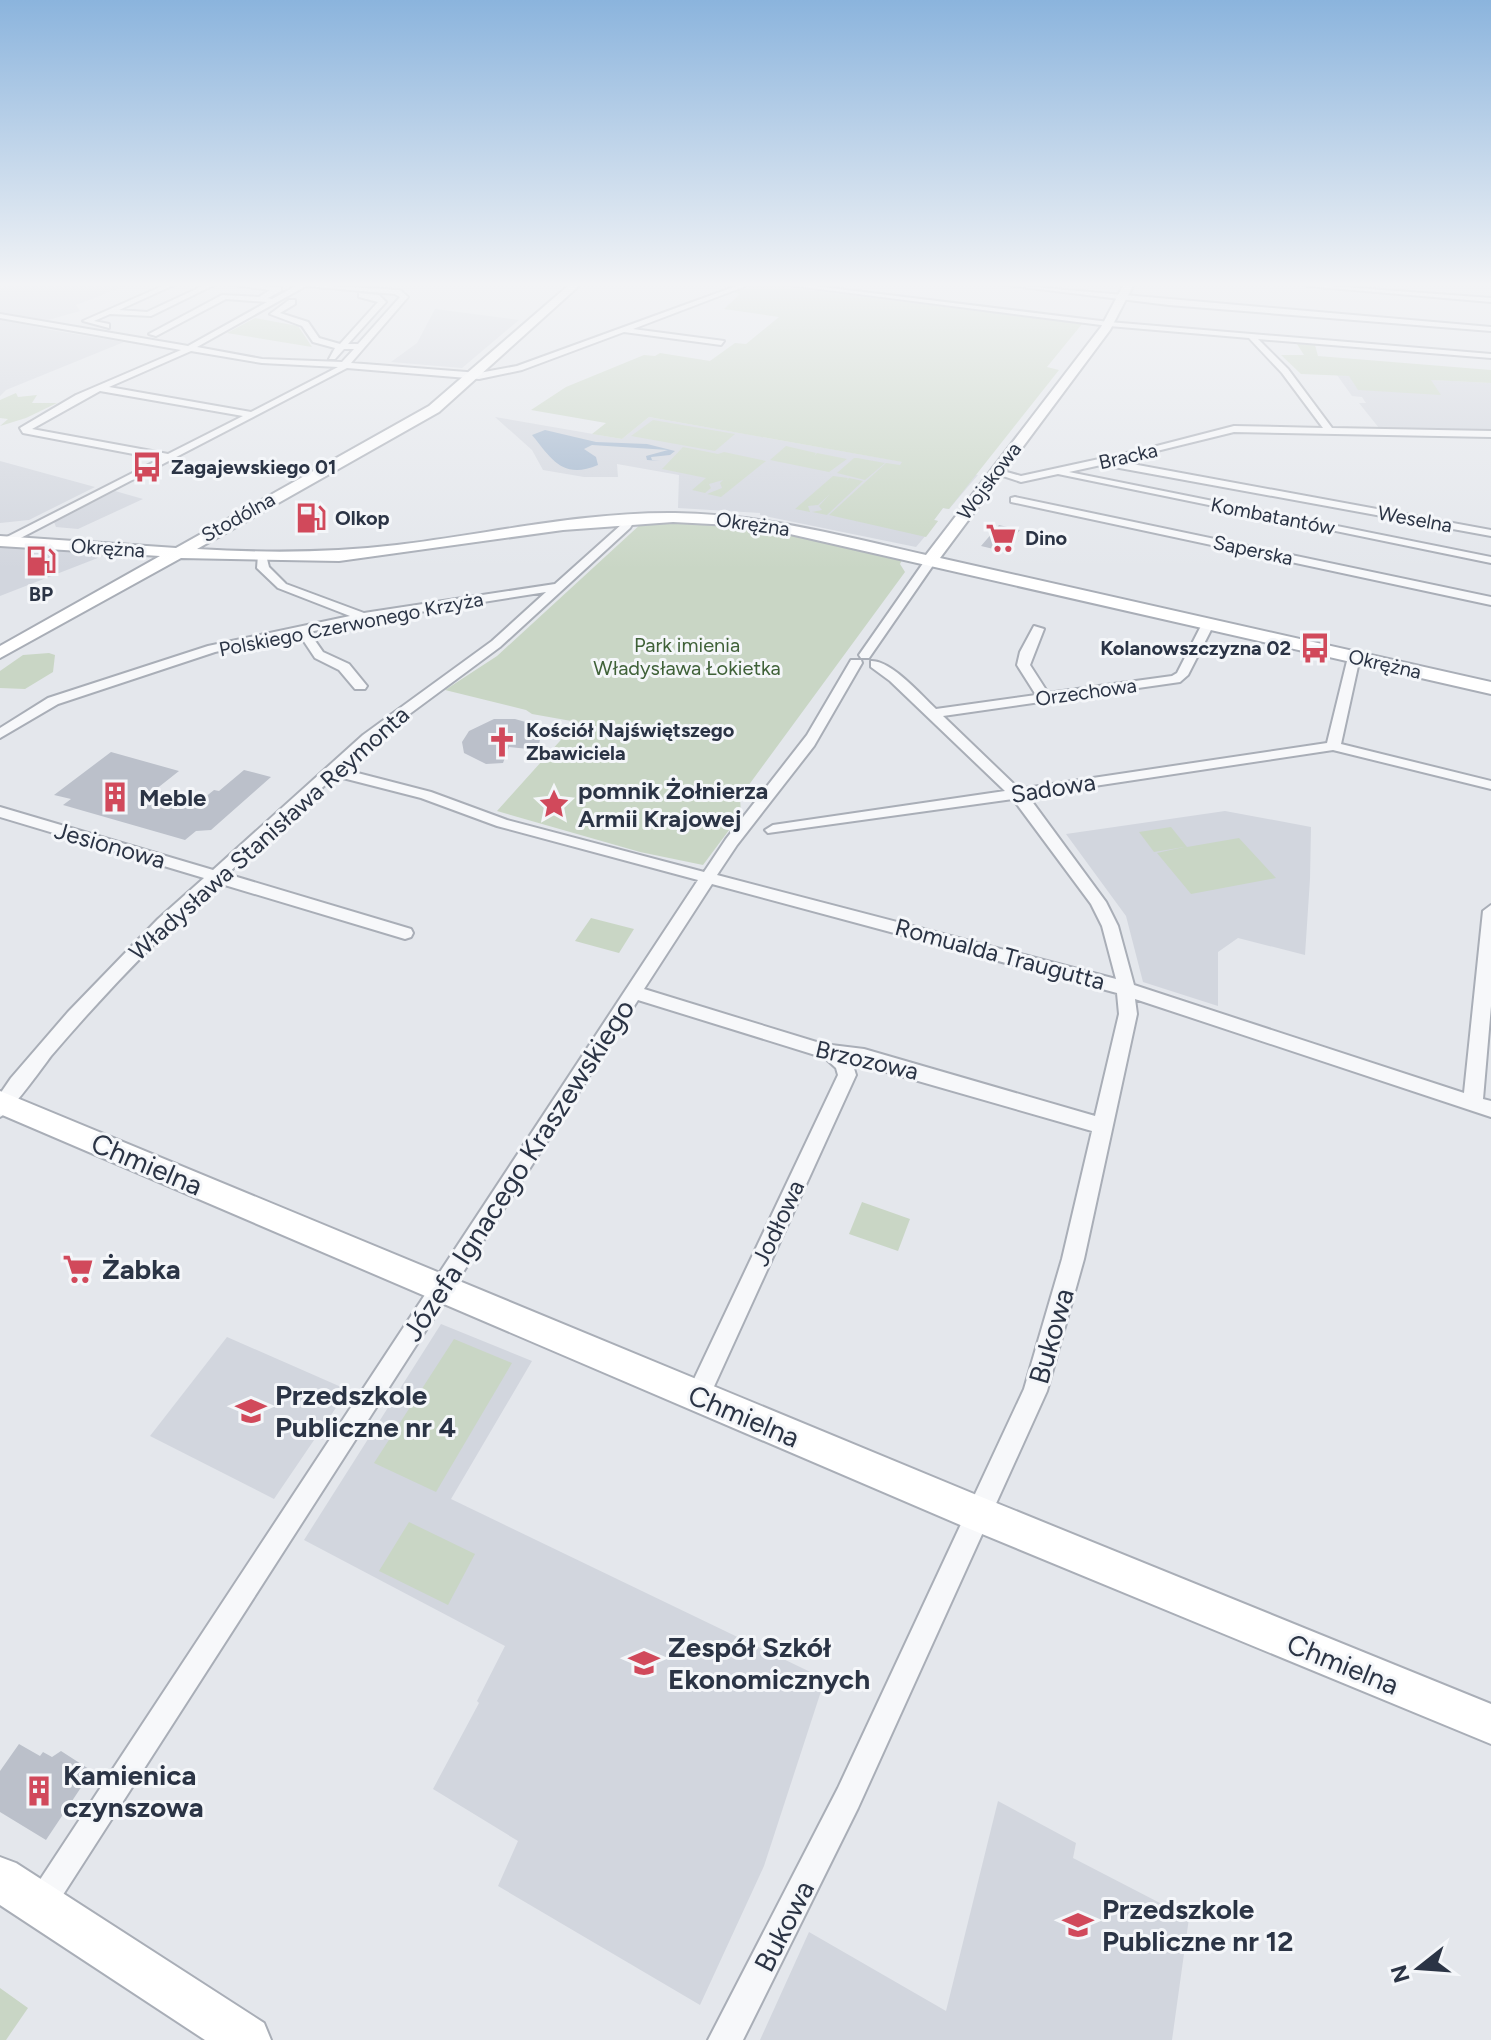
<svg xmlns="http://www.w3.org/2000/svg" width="1491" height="2040" font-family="Figtree,sans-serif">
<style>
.built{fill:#d2d6de}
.green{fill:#c9d6c5}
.water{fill:#9fb4cc}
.building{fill:#bbc0ca}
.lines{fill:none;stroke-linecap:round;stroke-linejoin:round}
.street-casing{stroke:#a9aeb7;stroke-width:4}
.secondary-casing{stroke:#a9aeb7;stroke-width:4}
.street{fill:#f7f8fa;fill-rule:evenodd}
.secondary{fill:#fff;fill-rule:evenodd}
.labels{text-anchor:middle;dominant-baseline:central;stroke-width:6;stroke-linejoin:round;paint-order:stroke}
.far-street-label{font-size:20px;fill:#2b3445;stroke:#f4f6f9}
.far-poi-label{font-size:20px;font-weight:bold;fill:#2b3445;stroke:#f4f6f9;text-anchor:start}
.far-park-label{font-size:20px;fill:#3f6138;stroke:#f4f6f9}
.street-label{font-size:24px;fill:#2b3445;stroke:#f4f6f9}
.poi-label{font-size:24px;font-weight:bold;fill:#2b3445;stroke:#f4f6f9;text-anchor:start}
.near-street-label{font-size:28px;fill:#2b3445;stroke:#f4f6f9}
.near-poi-label{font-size:28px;font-weight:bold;fill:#2b3445;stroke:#f4f6f9;text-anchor:start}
</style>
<rect width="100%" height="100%" fill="#e4e7ec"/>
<path class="built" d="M6,284H64L125,286L76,305L80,311L48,320L0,314V290Z
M435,309L519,320L462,368L391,362L417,343Z
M0,319L51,330L124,342L6,390L0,396Z
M1337,375L1491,383V431L1379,428L1359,403H1366L1362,397L1352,396Z
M495,417L622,439L649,417L978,475L949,509L943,508L934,520L938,521L916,547L760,515V513L678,508L679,475L617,464L618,477H584L543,470L532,450Z
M0,461L95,487L29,520L0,523Z
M115,491L143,499L78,529L56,527L54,522Z
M3,546L108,554L0,596V548Z
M1225,811L1311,827L1310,879L1305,955L1238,938L1218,952V1006L1143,982L1126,916L1066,834Z
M441,1324L532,1361L451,1499L825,1679L764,1866L700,2005L498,1886L518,1841L433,1789L479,1703L477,1701L505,1646L304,1540Z
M227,1337L348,1390L274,1499L150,1436Z
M998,1801L1076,1843L1073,1858L1189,1918L1172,2040H760L809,1932L946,2011Z"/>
<path class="green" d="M759,284L1082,324L1047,367L1059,370L949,509L943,508L934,520L938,521L926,537L829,515L886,463L900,465L902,462L649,417L622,439L592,434L606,423L531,410L566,387L644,355L655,356L660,353L710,361L735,343L746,344L779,317L724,309L740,294L733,292Z
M255,318L298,326L312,347L227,333Z
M1297,344L1315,345L1318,356L1491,370V383L1431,380L1441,395L1358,390L1349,376L1301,374L1281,355H1304Z
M16,393L18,397L37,395L32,403H57L26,418L0,426L8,419L0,418V400Z
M653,420L735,434L715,451L631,436Z
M786,446L816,453L814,456L817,453L847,459L829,472L770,460Z
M683,447L718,454L724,452L766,461L721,497L707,494L722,488L720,483L723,480L709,484L711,488L705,493L692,490L706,478L662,469Z
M854,458H857L885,463L865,480L837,473Z
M833,476L848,478L846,481L849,478L863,481L827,515L812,512L822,510L819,506L830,494L818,505L808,506L810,512L795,509Z
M643,522L725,524L771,530L902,560L900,564L905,572L740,797L741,814L703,865L640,852L497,811L577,722L532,714L526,710L445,690L497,656Z
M49,653L55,655L53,672L25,689L0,688V671L23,655Z
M1171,827L1187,847L1239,838L1276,878L1191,894L1157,853L1184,847L1154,852L1139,832Z
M591,918L634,929L619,953L575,941Z
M862,1202L910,1219L898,1251L849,1234Z
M454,1339L512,1363L436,1492L374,1463Z
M409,1522L475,1554L448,1605L379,1571Z
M0,1988L28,2008L6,2040H0Z"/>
<path class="water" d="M545,430L596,442L647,444L675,451L670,455L651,457L652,460L660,461L647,460L646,456L668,450L592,445L584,449L596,457L598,465C562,480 551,458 532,435Z"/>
<path class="building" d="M999,525L1020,530L1002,551L981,546Z
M494,719H515L536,725L541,734L538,750L509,747L503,763L486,764L464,753L462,742L469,731Z
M111,752L179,771L155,790L199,802L214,790L219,791L244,770L271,777L211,830L196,831L185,840L63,805L71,799L54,795Z
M19,1744L40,1756L43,1752L52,1757L61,1751L92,1771L46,1840L0,1812V1771Z"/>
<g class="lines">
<g class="street-casing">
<path id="street" d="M167,284H176L119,310L147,312L207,284H216L151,316L110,314L94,321L109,324V328L83,321Z
M227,284L281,287V291L268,298L272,299L296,286L294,284L400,290L408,297L351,363L479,373L517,366L742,284H751L633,329L724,341L721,345L624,332L522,370L479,379L347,368L11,543H3V539L160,459L23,433L20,428L76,395L181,350L0,318V314L188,346L267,302L226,299L156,336L149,334L222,295L259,297L270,290ZM306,286L395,294L400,297L358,344H348L386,302L379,295L359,293V297L378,302L340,344L319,338L308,322L280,313L295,304V300H289L270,314L302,326L313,342L335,348L329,359H335L344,349H354L342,362L262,359L197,347ZM191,351L262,363L338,367L251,412L109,387ZM100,391L243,416L168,454L32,429Z
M780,284H798L1109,322L1491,354V358L1258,339L1288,369L1332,428L1491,431V437L1234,432L1116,461L1491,530V536L1114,467L1110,463L1069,472L1491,557V563L1058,474L1021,482L991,472L996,469L1021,476L1145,449L1234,426L1323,428L1282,373L1249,338L1109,326Z
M998,284L1491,327V331L1169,305Z
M1303,284L1491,298V302L1307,286Z
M1015,497L1491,597V605L1011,502V498Z
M628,515L637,517L630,528L500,647L373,741L342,769L431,792L507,820L704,872L726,839L807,735L851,660H861L862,663L814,746L737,845L717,875L1116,979L1102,926L1091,904L1013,799L768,833L765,830L773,825L1005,791L890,681L871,667V661C891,660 922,696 936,709L1036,695L1017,665L1020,652L1034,626L1044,629L1030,665L1048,693L1172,676L1177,673L1202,624L1208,620L1214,624L1188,675L1180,682L943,716L1019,789L1327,743L1348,657L1354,653L1360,657L1341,744L1491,781V789L1333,750L1028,796L1106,902L1118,926L1134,985L1464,1093L1483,911L1491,905V1006L1483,1099L1491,1101V1117L1135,999L1137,1014L1084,1259L1047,1391L858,1808L743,2040H708L838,1788L1024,1389L1062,1259L1092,1131L852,1062L856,1075L706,1404L698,1407L690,1404L686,1396L838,1075L836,1068L825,1058L638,1000L50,1915L39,1920L28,1915L24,1904L698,880L497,826L421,798L335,776L227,874L411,929L413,933L411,937L405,939L218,883C159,937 103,995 51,1056C42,1068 10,1113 0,1117V1094L11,1078L68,1012L158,919L204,878L0,817V807L213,870L363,735L492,641L546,592L363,621L309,632L323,652L349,664L367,686L365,689H355L339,670L315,658L299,634L215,652L58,704L0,738V728L48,698L208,646L350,616L278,588L257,568L258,555H266L269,567L286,584L364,613L555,584L622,524ZM712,884L1117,993L1119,1014L1095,1116L864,1049L823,1044L644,989Z
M926,559L936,561L869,658H861L859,655Z"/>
</g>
<g class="secondary-casing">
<path id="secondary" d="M570,284H581L439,412L197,549C264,553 330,553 397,545C489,534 581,512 675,513C761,514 843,536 926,555L1101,327L1124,284H1134L1110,330L940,558L1491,682V694L790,534L731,525L673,522L563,530L339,561L181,558L0,658V646L160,556L0,546V536L176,548L429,406Z
M0,1091L979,1496L1491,1704V1744L965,1527L0,1114Z
M0,1857L16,1863L264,2023L271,2040H205L0,1905Z"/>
</g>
<use href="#street" class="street"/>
<use href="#secondary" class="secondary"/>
</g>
<linearGradient id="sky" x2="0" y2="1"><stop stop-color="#8bb4dd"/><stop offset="0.5" stop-color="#f3f4f6"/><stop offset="1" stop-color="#f3f4f6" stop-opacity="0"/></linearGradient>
<rect width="1491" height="569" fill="url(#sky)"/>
<defs>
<g id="bus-bare" transform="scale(2.4)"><path d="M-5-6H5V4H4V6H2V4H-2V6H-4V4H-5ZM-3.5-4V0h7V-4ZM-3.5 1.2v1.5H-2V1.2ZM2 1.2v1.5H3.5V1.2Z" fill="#d1495b" stroke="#f4f6f9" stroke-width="2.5" paint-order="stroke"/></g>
<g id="fuel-bare" transform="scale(2.4)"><path d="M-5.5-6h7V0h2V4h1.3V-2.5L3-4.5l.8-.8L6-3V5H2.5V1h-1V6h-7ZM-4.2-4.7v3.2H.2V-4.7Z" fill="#d1495b" stroke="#f4f6f9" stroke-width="2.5" paint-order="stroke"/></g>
<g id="supermarket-bare" transform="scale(2.4)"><path d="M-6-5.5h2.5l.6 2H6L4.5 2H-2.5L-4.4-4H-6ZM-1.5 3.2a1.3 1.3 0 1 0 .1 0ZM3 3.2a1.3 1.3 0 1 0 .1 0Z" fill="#d1495b" stroke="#f4f6f9" stroke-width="2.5" paint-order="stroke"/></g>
<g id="church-bare" transform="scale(2.4)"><path d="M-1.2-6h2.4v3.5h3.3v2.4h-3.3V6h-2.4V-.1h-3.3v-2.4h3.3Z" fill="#d1495b" stroke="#f4f6f9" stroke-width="2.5" paint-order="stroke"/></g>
<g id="building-bare" transform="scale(2.4)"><path d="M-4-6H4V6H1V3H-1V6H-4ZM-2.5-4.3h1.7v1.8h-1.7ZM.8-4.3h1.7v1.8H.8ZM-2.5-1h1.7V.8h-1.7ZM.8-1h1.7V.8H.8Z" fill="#d1495b" stroke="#f4f6f9" stroke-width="2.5" paint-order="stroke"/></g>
<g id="sight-bare" transform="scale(2.4)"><path d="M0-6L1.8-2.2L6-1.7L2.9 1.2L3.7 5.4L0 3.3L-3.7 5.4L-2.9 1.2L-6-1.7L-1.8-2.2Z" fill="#d1495b" stroke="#f4f6f9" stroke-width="2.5" paint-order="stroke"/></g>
<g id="school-bare" transform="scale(2.4)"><path d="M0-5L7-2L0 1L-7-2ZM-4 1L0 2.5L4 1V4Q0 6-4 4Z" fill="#d1495b" stroke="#f4f6f9" stroke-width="2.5" paint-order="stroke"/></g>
</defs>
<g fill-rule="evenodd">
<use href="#bus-bare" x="147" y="467"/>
<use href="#fuel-bare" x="311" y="518"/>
<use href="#supermarket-bare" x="1001" y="538"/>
<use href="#fuel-bare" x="41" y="561"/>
<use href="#bus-bare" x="1315" y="648"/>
<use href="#church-bare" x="502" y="742"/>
<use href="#building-bare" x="115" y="797"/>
<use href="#sight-bare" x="554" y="804"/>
<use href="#supermarket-bare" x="78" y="1269"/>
<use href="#school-bare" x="251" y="1411"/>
<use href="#school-bare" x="644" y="1663"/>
<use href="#building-bare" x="39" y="1791"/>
<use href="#school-bare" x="1078" y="1925"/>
</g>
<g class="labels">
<g class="far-street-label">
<text transform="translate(1128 456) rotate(-13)">Bracka</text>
<text transform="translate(989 481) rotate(-53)">Wojskowa</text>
<text transform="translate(1273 516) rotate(11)">Kombatantów</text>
<text transform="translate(238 517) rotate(-29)">Stodólna</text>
<text transform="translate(1415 519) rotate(10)">Weselna</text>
<text transform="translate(753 524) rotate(8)">Okrężna</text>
<text transform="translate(108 548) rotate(4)">Okrężna</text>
<text transform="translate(1253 550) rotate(12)">Saperska</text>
<text transform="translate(351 624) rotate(-11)">Polskiego Czerwonego Krzyża</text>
<text transform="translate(1385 664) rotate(13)">Okrężna</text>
<text transform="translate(1086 692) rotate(-8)">Orzechowa</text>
</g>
<g class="far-poi-label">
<text x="171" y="467">Zagajewskiego 01</text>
<text x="335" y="518">Olkop</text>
<text x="1025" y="538">Dino</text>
<text x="41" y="594" text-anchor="middle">BP</text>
<text x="1291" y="648" text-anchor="end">Kolanowszczyzna 02</text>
<text x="526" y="730">Kościół Najświętszego<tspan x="526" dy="23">Zbawiciela</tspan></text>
</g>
<g class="far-park-label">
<text x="687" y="645">Park imienia<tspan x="687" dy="23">Władysława Łokietka</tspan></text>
</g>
<g class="street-label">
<text transform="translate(1053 788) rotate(-9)">Sadowa</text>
<text transform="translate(269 833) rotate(-42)">Władysława Stanisława Reymonta</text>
<text transform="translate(110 845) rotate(16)">Jesionowa</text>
<text transform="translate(1000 954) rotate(15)">Romualda Traugutta</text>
<text transform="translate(867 1060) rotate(13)">Brzozowa</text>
<text transform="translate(778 1223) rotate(-65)">Jodłowa</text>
</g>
<g class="poi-label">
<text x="578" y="790">pomnik Żołnierza<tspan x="578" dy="28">Armii Krajowej</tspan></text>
<text x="139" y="797">Meble</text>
</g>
<g class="near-street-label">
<text transform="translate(147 1164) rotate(23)">Chmielna</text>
<text transform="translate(518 1170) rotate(-57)">Józefa Ignacego Kraszewskiego</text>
<text transform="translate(1051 1336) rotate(-74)">Bukowa</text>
<text transform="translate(744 1416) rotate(23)">Chmielna</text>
<text transform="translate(1343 1664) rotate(22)">Chmielna</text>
<text transform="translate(784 1926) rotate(-63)">Bukowa</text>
</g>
<g class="near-poi-label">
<text x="102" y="1269">Żabka</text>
<text x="275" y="1395">Przedszkole<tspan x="275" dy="32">Publiczne nr 4</tspan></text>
<text x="668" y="1647">Zespół Szkół<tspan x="668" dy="32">Ekonomicznych</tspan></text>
<text x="63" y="1775">Kamienica<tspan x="63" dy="32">czynszowa</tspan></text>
<text x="1102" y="1909">Przedszkole<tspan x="1102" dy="32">Publiczne nr 12</tspan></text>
</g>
</g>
<g transform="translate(1419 1968) rotate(253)" stroke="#f4f6f9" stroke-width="6" paint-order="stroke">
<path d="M0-6L14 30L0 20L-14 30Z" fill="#2b3445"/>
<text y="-12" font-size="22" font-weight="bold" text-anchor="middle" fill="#2b3445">N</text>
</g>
</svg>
